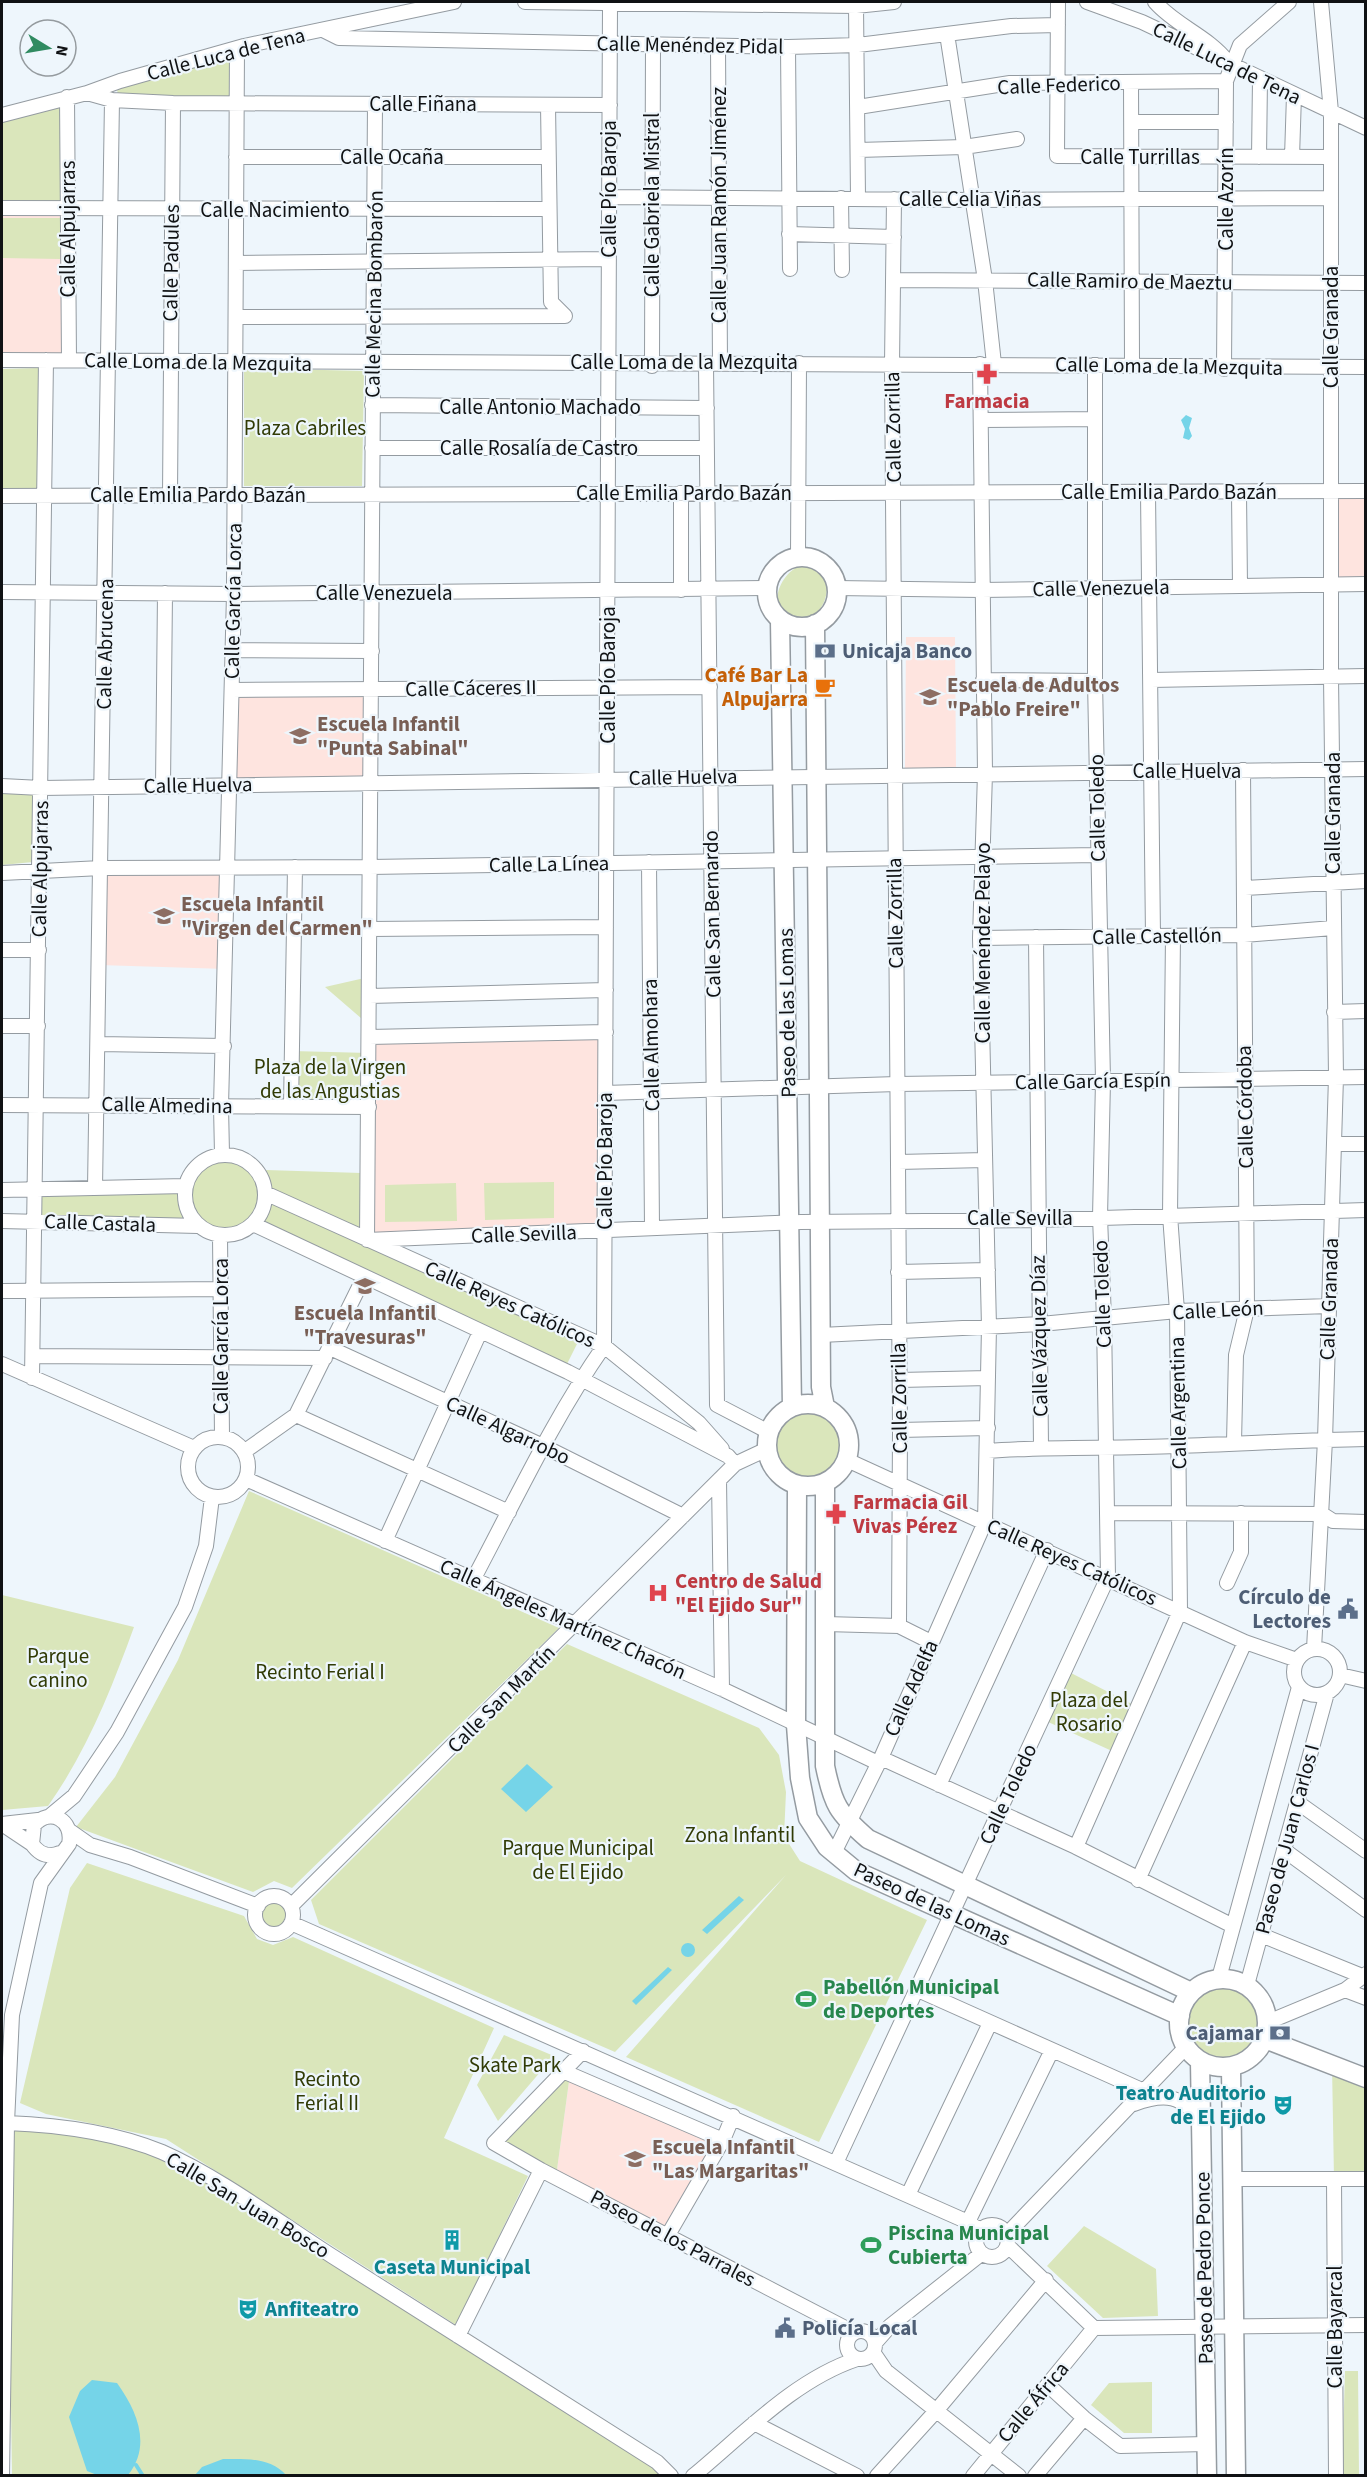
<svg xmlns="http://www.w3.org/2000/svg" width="1367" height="2477" font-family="'Source Sans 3',sans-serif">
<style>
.education{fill:#fee4df}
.green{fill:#dae6bb}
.water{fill:#75d4e8}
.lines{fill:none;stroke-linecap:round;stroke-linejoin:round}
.stream{stroke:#75d4e8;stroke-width:4}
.minor-casing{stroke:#949ba1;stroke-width:16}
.major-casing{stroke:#949ba1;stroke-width:21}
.minor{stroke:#fff;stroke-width:14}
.major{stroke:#fff;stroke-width:18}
.labels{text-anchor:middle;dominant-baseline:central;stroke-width:4.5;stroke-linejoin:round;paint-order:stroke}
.street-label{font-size:21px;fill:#101214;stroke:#eef6fc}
.health-label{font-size:21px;font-weight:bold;fill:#be3a42;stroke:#eef6fc;text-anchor:start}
.park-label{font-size:21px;fill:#313b05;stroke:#eef6fc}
.service-label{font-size:21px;font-weight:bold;fill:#4e5e75;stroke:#eef6fc;text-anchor:start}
.food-label{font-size:21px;font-weight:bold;fill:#c56008;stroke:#eef6fc;text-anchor:end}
.education-label{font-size:21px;font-weight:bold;fill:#785e54;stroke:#eef6fc;text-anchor:start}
.leisure-label{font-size:21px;font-weight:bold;fill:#27864d;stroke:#eef6fc;text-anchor:start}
.culture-label{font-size:21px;font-weight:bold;fill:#0d838f;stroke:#eef6fc;text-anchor:end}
</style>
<rect width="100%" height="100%" fill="#eef6fc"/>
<path class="education" d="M2,208H68L69,360H2Z
M1332,491H1365V582L1331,585Z
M906,637H955L956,769H905Z
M371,689V782L228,785L232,690Z
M229,867L226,969L99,965L101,868Z
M606,1032L604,1230L367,1240L369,1037Z
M570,2074L723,2140L668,2235L556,2177Z"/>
<path class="green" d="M232,57V99L118,96L117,89Z
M63,105L66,205L2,204V121Z
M2,218H61L60,259L2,258Z
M39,368L37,490L2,488V369Z
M244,368L364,371L362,486H244Z
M801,565L813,568L827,581C829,601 817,625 793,618C765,610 779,574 801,565Z
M2,793L36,795L33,862L2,865Z
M369,977V1025L325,987Z
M292,1051L369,1053V1107L291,1106Z
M191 1196a34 34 0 1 1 68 0a34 34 0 1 1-68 0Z
M266,1170L361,1173V1230L271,1189Z
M554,1182V1218L485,1220L484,1183Z
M456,1183L457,1221L385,1222V1185Z
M179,1192L183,1221L41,1218V1196Z
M273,1202L579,1340L566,1366L263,1223Z
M772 1445a36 36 0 1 1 72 0a36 36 0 1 1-72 0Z
M249,1491L559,1628L292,1888L274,1881L253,1892L76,1827L115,1777L178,1660Z
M2,1595L134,1627C111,1690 87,1751 48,1806L2,1810Z
M567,1644L759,1728L779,1755L786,1792L784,1836L800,1861L927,1920L819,2142L626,2057L786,1875L615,2052L319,1924L311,1900Z
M1069,1672L1132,1704L1112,1751L1046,1721Z
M87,1863L244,1916L257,1939L273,1945L293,1937L494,2028L444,2138L528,2176L456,2325L166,2139L46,2114L20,2103L70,1888Z
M255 1915a19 19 0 1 1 38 0a19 19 0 1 1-38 0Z
M1185 2023a38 38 0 1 1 76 0a38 38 0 1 1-76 0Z
M504,2035L554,2056L498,2121L477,2085Z
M1332,2065L1365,2078V2179H1334Z
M570,2074L556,2177L494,2143Z
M7,2123L39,2124L162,2152L666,2475H12Z
M1084,2226L1156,2269L1158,2316L1103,2318L1047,2266Z
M1345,2371H1358L1359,2475L1342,2476Z
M1152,2382V2433H1124L1091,2405L1109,2383Z"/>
<path class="water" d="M1186,415L1192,418L1189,428L1192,436L1189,440L1183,438L1185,429L1181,420Z
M527,1764L553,1787L526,1812L501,1789Z
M739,1896L744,1900L707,1934L702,1930Z
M681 1950a7 7 0 1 1 14 0a7 7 0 1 1-14 0Z
M668,1967L672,1970L636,2005L632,2001Z
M92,2380L117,2383C137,2411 152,2445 128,2475H97L87,2471L69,2417L80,2391Z
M223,2459C245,2459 270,2457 286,2475H195L202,2467Z"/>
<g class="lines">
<path class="stream" d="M136,2465L143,2476"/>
<g class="minor-casing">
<path id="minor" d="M525,2L856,6L894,2
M1058,2L1057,156L1331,157
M1087,2L1142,22L1366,128
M1155,2C1176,26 1208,36 1228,62
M856,6L858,198
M323,30L339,38L788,47L858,45L1011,26L1058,25
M947,34L985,280L994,364
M718,46L720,364
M788,47L790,269
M1131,82L1132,364
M87,93L112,100L173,103L610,105
M67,97L69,360
M375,103L367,1240L801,1222L1037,1220L1366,1210
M548,105L551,302L565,316
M858,107L1010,83L1226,81
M2,115L87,93L120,81L244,46L454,2
M1132,122H1226
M858,150L964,147L1017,139
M236,157H547
M1259,157L1260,79
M1292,157L1294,95
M609,197L973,200L1331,198
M841,198L842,270
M894,199L892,365L900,1430L899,1626
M2,208L548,209
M789,234L894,237
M236,263L609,259
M894,280L1366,283
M236,317L565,316
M2,360L1366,367
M706,364L717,1405L769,1432
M652,366L653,44
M1224,369L1226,81L1240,45L1289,2
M372,405L707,408
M981,420L1095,419
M372,448H707
M681,493V590
M1148,493L1153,936
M1239,493L1240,586
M2,496L1366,491
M170,496L173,103
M798,557L799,363
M836,588L981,590L1366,584
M2,592L234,594L767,588
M232,650L372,651
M983,680L1095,681
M1151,680L1366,676
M232,690L710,687
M2,786L41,788L1366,769
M163,786L165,593
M649,862L652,1228
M2,873L101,868L370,867L1098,855
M1245,888L1366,881
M370,929L606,927
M1036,937L1041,1447
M980,938L1244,935L1333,928
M2,950H39
M369,996L606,990
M1334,1012L1366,1011
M2,1026H38
M369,1037L606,1032
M98,1044L224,1046
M605,1093L897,1084L1366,1077
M2,1105L369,1107
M291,1106L295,867
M1334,1144H1366
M222,1154L221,1106L234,594L237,48
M185 1195a40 40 0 1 1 80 0a40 40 0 1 1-80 0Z
M898,1162L985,1160
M95,1188L112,100
M2,1190L185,1186
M265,1193L604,1346L699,1423L722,1449
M2,1221L198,1226
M253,1224L568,1372L728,1456L735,1464
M220,1236L222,1436
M898,1272L988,1270
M2,1291L221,1289
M821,1335L1041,1324L1177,1311L1329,1306
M604,1346L610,5
M330,1348L543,1446L683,1516
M34,1356L325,1358
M2,1364L194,1448
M32,1378L46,360
M900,1380L988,1378
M296,1415L509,1512
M900,1430L988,1428
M188 1467a30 30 0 1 1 60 0a30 30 0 1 1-60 0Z
M1234,1442L1236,1355L1247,1309L1243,770
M245,1451L296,1415L364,1277
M988,1451C1051,1446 1114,1449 1177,1446C1240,1444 1302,1440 1366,1439
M847,1460L1245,1642L1297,1660
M246,1479L722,1689L878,1763
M719,1480L722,1689
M1108,1513L1322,1514
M1322,1514L1333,1521L1366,1522
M385,1541L480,1332
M473,1580C515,1501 553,1419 604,1346
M1227,1583L1241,1552V1513
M825,1624L899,1626L931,1642
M1294 1672a23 23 0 1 1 46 0a23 23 0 1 1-46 0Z
M1314,1649L1325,1440L1336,1077L1331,677V112L1321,2
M1340,1675L1366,1681
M881,1758L1076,1847L1233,1926
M939,1785L1047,1550
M1297,1802L1366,1851
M50,1816L74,1796L117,1732L185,1607L206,1546L212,1497
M2,1824L38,1820
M2,1824L32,1844
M70,1831L90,1845L130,1857L258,1906
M1076,1847L1180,1611L1177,1311L1170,1215L1173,936
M1284,1850L1366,1910
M60,1853C48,1858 39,1854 32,1844L34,1825C50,1807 74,1820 69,1844L41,1883L12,2015L7,2123C59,2125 114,2132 162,2152C219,2177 279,2222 332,2256C441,2325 549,2394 657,2462L671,2476
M834,1853L881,1758L985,1522L989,1327L980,938L985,773L980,364
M1138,1880L1245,1642
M255 1915a19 19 0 1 1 38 0a19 19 0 1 1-38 0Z
M291,1906L735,1464L767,1449
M291,1923L968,2222L980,2230
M1261,1935L1362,1976
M1219,1978L1299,1687
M1247,1985L1327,1693
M918,1990L1144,2091
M1345,1990L1366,1998
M1268,2022L1345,1990L1366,1974
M583,2051L494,2143L541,2170L853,2332
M565,2072L723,2140
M1134,2104C1164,2093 1183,2094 1201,2123
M836,2163L1108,1577L1104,1319L1100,1217L1103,1081L1095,681V365
M1232,2179H1366
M1334,2179L1336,2476
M908,2195L990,2023
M968,2222L1052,2050
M976 2241a16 16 0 1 1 32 0a16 16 0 1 1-32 0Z
M1007,2234L1186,2047
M668,2235L723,2140L733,2116
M1007,2245L1094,2328L1366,2325
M847 2345a14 14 0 1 1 28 0a14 14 0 1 1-28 0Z
M458,2336L541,2170
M875,2343L890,2326L981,2254
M873,2352L886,2371L1019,2476
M1048,2385L1084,2418L1120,2446L1206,2444
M754,2423L857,2476
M2,2476L7,2123
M693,2476C744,2434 794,2380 857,2359
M877,2476L936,2411L1046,2280
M973,2476L1094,2328
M1035,2476L1084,2418"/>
</g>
<g class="major-casing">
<path id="major" d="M767 592a35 35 0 1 1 70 0a35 35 0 1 1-70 0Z
M780,620L792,1407
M815,624C818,878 819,1133 821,1387L825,1407
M767 1445a41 41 0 1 1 82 0a41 41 0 1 1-82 0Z
M825,1483V1766C833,1805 838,1813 868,1839L1191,1992
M797,1485L796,1725L800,1778L808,1818L827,1847L856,1871L1180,2016
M1179 2023a44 44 0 1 1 88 0a44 44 0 1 1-88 0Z
M1265,2039L1366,2078
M1200,2061L1207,2476
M1231,2067L1236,2476"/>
</g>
<use href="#minor" class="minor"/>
<use href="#major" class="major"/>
</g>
<defs>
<g id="pharmacy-bare" transform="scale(1.62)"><path d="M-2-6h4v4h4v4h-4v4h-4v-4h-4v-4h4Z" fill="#e0444e" stroke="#eef6fc" stroke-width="2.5" paint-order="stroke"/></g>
<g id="bank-bare" transform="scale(1.62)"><path d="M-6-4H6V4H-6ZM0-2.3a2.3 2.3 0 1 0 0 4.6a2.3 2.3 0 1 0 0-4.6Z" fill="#5c6f8a" stroke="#eef6fc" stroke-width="2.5" paint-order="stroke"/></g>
<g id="cafe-bare" transform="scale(1.62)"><path d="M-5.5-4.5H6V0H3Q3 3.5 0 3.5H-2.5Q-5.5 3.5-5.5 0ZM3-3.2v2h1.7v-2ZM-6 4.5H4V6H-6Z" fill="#e8710a" stroke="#eef6fc" stroke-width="2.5" paint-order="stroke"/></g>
<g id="school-bare" transform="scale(1.62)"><path d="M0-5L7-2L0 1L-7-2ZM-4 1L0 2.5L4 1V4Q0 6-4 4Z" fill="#8d6e63" stroke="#eef6fc" stroke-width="2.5" paint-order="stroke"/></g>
<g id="hospital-bare" transform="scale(1.62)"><path d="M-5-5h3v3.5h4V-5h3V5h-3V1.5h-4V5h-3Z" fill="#e0444e" stroke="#eef6fc" stroke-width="2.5" paint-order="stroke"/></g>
<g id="civic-bare" transform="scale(1.62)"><path d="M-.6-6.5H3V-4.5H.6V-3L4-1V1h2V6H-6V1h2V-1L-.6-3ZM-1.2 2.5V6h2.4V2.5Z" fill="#5c6f8a" stroke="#eef6fc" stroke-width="2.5" paint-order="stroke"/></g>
<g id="stadium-bare" transform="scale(1.62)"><path d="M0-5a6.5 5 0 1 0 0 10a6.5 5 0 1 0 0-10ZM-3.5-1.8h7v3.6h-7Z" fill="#2e9e5b" stroke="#eef6fc" stroke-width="2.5" paint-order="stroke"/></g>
<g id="theatre-bare" transform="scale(1.62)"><path d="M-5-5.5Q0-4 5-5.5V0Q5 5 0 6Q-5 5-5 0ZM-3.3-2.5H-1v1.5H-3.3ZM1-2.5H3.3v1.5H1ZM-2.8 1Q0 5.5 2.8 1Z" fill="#0f9aa8" stroke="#eef6fc" stroke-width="2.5" paint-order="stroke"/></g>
<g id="building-bare" transform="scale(1.62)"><path d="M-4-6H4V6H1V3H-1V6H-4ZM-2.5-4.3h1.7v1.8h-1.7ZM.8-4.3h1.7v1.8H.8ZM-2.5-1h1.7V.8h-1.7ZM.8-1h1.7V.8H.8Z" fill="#0f9aa8" stroke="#eef6fc" stroke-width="2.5" paint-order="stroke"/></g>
</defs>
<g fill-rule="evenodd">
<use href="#pharmacy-bare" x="987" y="374"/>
<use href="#bank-bare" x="825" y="651"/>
<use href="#cafe-bare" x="825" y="687"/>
<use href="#school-bare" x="930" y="697"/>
<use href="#school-bare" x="300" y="736"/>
<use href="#school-bare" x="164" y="916"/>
<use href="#school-bare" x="365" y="1286"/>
<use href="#pharmacy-bare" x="836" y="1514"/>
<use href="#hospital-bare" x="658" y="1593"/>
<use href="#civic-bare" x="1348" y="1609"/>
<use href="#stadium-bare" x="806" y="1999"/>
<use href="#bank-bare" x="1280" y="2033"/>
<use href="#theatre-bare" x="1283" y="2105"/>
<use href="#school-bare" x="635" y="2159"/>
<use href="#building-bare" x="452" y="2240"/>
<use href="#stadium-bare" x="871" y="2245"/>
<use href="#theatre-bare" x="248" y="2309"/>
<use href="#civic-bare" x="785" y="2328"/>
</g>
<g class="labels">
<g class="street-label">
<text transform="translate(690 45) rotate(1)">Calle Menéndez Pidal</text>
<text transform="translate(226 54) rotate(-14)">Calle Luca de Tena</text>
<text transform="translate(1227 63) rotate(26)">Calle Luca de Tena</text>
<text transform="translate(1059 85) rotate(-2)">Calle Federico</text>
<text x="423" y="104">Calle Fiñana</text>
<text x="392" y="157">Calle Ocaña</text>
<text x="1140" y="157">Calle Turrillas</text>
<text transform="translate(609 189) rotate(-90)">Calle Pío Baroja</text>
<text x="970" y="199">Calle Celia Viñas</text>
<text transform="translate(1226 199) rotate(-90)">Calle Azorín</text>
<text transform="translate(652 205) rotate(-90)">Calle Gabriela Mistral</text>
<text transform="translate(719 205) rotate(-90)">Calle Juan Ramón Jiménez</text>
<text x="275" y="210">Calle Nacimiento</text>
<text transform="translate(68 229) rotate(-90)">Calle Alpujarras</text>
<text transform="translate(171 263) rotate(-89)">Calle Padules</text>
<text transform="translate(1130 281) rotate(1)">Calle Ramiro de Maeztu</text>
<text transform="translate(374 294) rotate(-89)">Calle Mecina Bombarón</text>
<text transform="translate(1331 327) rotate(-90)">Calle Granada</text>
<text transform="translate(198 362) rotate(1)">Calle Loma de la Mezquita</text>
<text x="684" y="362">Calle Loma de la Mezquita</text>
<text transform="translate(1169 366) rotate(1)">Calle Loma de la Mezquita</text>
<text x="540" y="407">Calle Antonio Machado</text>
<text transform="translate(893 427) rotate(-91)">Calle Zorrilla</text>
<text x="539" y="448">Calle Rosalía de Castro</text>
<text x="1169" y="492">Calle Emilia Pardo Bazán</text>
<text x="684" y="493">Calle Emilia Pardo Bazán</text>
<text x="198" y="495">Calle Emilia Pardo Bazán</text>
<text transform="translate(1101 588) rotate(-1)">Calle Venezuela</text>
<text x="384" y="593">Calle Venezuela</text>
<text transform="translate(233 601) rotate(-89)">Calle García Lorca</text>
<text transform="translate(105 644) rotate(-89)">Calle Abrucena</text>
<text transform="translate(608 675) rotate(-90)">Calle Pío Baroja</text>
<text transform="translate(471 688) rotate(-1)">Calle Cáceres II</text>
<text x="1187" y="771">Calle Huelva</text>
<text transform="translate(683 777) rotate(-1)">Calle Huelva</text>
<text transform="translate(198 785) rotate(-1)">Calle Huelva</text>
<text transform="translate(1097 808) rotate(-91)">Calle Toledo</text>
<text transform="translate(1333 813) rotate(-90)">Calle Granada</text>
<text transform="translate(549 864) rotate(-1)">Calle La Línea</text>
<text transform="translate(40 869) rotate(-89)">Calle Alpujarras</text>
<text transform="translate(895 913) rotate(-91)">Calle Zorrilla</text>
<text transform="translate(712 914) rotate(-91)">Calle San Bernardo</text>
<text transform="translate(1157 936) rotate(-1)">Calle Castellón</text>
<text transform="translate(983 943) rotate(-90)">Calle Menéndez Pelayo</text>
<text transform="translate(787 1013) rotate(-91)">Paseo de las Lomas</text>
<text transform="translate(651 1045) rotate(-91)">Calle Almohara</text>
<text transform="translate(1093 1081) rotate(-1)">Calle García Espín</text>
<text transform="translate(167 1105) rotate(1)">Calle Almedina</text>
<text transform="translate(1245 1107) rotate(-91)">Calle Córdoba</text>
<text transform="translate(605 1161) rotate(-90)">Calle Pío Baroja</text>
<text x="1020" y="1218">Calle Sevilla</text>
<text transform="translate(100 1223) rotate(2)">Calle Castala</text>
<text transform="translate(524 1234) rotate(-2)">Calle Sevilla</text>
<text transform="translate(1102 1294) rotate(-92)">Calle Toledo</text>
<text transform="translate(1329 1299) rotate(-88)">Calle Granada</text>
<text transform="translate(510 1304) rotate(24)">Calle Reyes Católicos</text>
<text transform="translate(1218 1310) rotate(-3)">Calle León</text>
<text transform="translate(221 1336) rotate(-90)">Calle García Lorca</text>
<text transform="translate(1039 1336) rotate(-91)">Calle Vázquez Díaz</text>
<text transform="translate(899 1398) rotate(-91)">Calle Zorrilla</text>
<text transform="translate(1178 1403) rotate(-91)">Calle Argentina</text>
<text transform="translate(508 1430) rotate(25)">Calle Algarrobo</text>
<text transform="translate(1072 1562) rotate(24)">Calle Reyes Católicos</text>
<text transform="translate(563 1619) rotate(24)">Calle Ángeles Martínez Chacón</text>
<text transform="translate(911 1688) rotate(-66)">Calle Adelfa</text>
<text transform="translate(501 1699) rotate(-45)">Calle San Martín</text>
<text transform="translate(1008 1794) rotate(-65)">Calle Toledo</text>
<text transform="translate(1287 1839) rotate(-75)">Paseo de Juan Carlos I</text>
<text transform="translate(932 1904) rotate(25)">Paseo de las Lomas</text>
<text transform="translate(248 2205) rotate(31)">Calle San Juan Bosco</text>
<text transform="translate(673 2238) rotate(28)">Paseo de los Parrales</text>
<text transform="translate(1204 2268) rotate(-91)">Paseo de Pedro Ponce</text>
<text transform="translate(1335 2327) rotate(-90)">Calle Bayarcal</text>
<text transform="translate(1033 2402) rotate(-50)">Calle África</text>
</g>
<g class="health-label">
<text x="987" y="401" text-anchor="middle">Farmacia</text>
<text x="853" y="1502">Farmacia Gil<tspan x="853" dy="24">Vivas Pérez</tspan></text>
<text x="675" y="1581">Centro de Salud<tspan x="675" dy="24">"El Ejido Sur"</tspan></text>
</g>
<g class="park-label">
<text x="305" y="428">Plaza Cabriles</text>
<text x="330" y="1067">Plaza de la Virgen<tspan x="330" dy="24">de las Angustias</tspan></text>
<text x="58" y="1656">Parque<tspan x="58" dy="24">canino</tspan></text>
<text x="320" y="1672">Recinto Ferial I</text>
<text x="1089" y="1700">Plaza del<tspan x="1089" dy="24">Rosario</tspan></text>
<text x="740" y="1835">Zona Infantil</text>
<text x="578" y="1848">Parque Municipal<tspan x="578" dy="24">de El Ejido</tspan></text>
<text x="515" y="2065">Skate Park</text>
<text x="327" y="2079">Recinto<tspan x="327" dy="24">Ferial II</tspan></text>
</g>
<g class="service-label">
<text x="842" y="651">Unicaja Banco</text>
<text x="1331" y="1597" text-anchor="end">Círculo de<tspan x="1331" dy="24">Lectores</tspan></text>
<text x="1263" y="2033" text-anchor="end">Cajamar</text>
<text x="802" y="2328">Policía Local</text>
</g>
<g class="food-label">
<text x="808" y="675">Café Bar La<tspan x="808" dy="24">Alpujarra</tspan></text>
</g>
<g class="education-label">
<text x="947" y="685">Escuela de Adultos<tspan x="947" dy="24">"Pablo Freire"</tspan></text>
<text x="317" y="724">Escuela Infantil<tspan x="317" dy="24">"Punta Sabinal"</tspan></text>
<text x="181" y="904">Escuela Infantil<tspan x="181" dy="24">"Virgen del Carmen"</tspan></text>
<text x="365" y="1313" text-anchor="middle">Escuela Infantil<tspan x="365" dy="24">"Travesuras"</tspan></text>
<text x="652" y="2147">Escuela Infantil<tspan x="652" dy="24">"Las Margaritas"</tspan></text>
</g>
<g class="leisure-label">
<text x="823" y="1987">Pabellón Municipal<tspan x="823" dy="24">de Deportes</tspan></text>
<text x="888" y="2233">Piscina Municipal<tspan x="888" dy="24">Cubierta</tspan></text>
</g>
<g class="culture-label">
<text x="1266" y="2093">Teatro Auditorio<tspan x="1266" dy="24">de El Ejido</tspan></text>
<text x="452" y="2267" text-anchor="middle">Caseta Municipal</text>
<text x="265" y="2309" text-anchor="start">Anfiteatro</text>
</g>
</g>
<rect width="1367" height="2477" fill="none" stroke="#101214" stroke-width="6"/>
<g transform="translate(48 48) rotate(101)"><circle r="28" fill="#eef6fc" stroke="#959b9f" stroke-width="1.5"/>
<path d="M0-4.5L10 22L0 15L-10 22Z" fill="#308b61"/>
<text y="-9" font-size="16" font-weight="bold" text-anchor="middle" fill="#101214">N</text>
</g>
</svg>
